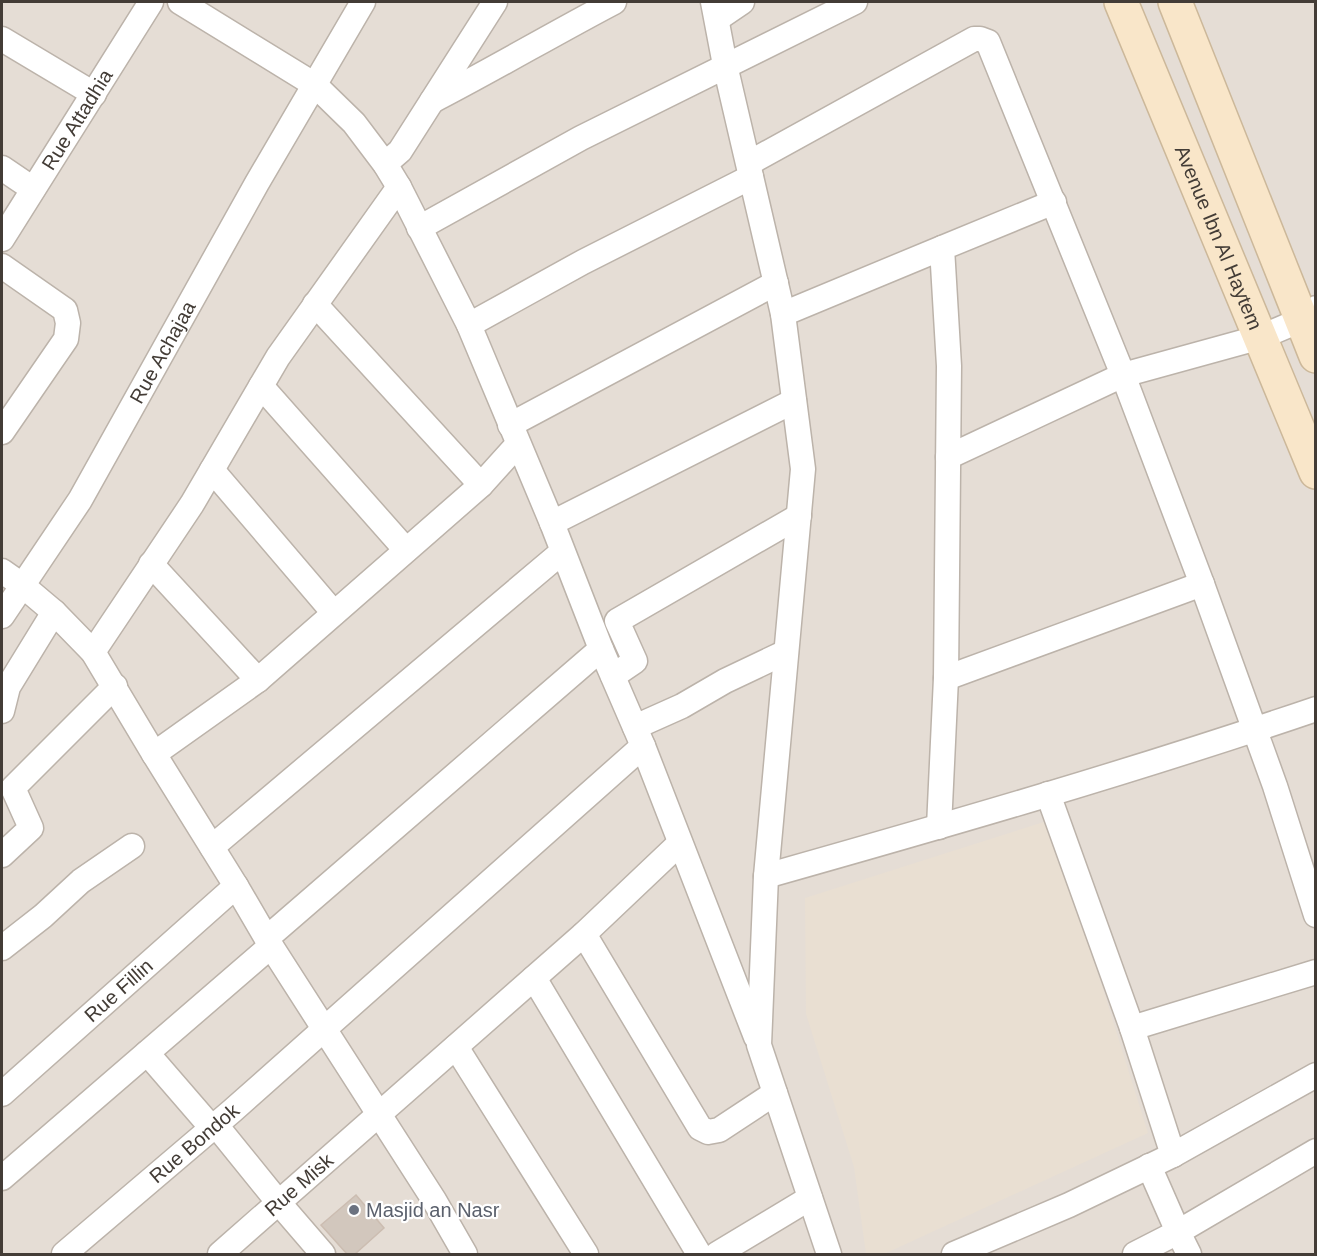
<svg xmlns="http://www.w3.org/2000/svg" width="1317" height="1256" font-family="Arial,sans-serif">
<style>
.residential{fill:#e5ddd5}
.education{fill:#e9dfd2}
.building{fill:#d2c7bd;stroke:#ccbdb1;stroke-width:1.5}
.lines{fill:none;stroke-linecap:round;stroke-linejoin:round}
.street-casing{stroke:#bcb3aa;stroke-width:27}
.secondary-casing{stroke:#ccb89a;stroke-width:36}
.street{stroke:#fff;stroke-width:24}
.secondary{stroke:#f9e6c9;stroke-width:33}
.worship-dot{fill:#6b7280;stroke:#fff;stroke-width:2}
.labels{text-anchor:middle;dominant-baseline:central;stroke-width:4.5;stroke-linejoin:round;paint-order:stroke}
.street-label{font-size:20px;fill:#433c36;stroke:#fff}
.worship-label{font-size:20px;fill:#5b616d;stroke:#fff;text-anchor:start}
</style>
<rect width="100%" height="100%" fill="#f1ece6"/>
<path class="residential" d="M2,2H1315V1254H2Z"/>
<path class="education" d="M1050,820L1148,1133L884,1254H866L854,1167L806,1014L805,898Z"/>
<path class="building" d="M356,1195L384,1228L355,1254H347L321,1225Z"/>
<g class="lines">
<g class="street-casing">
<g id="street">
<path d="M180,2L315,85L354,123L385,164L399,187L469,325L552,523L601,649L643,746L756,1037"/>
<path d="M713,2L725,65L783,314L803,469L766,876L759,1045L829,1254"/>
<path d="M717,19L742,2"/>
<path d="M2,39L94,94"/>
<path d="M432,101C494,69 553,34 614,2"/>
<path d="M749,163L974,39H980L988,42L1123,375L1202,584L1275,786L1316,915"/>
<path d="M385,164L400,151L495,2"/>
<path d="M2,168L33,189"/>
<path d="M419,228L581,138L855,2"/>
<path id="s1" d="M2,239L151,2"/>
<path d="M2,266L65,310L68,323L66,339L2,432"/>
<path d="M315,304L481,485"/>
<path d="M783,314L942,248"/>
<path d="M469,325L583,262L751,177"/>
<path d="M261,386L406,550"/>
<path d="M510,425L776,283"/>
<path d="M948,457L1123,375L1261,337L1301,320L1316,308"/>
<path d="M212,470L334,613"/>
<path d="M552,523L794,401"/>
<path d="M151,564L258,680"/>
<path d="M2,571L22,585L54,612L93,652L154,754L236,886L271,946L434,1200L465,1254"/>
<path id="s2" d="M2,616L80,500L257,183L363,2"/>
<path d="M93,652L192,504L278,357L399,187"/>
<path d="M613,676L635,661L617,621L799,516"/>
<path d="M946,678L1202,584"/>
<path d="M2,711L8,687L54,612"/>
<path d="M635,727L682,706L725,681L786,652"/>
<path d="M154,754L258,680L481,485L518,444"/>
<path d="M1048,794L1132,1028L1173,1155"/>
<path d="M939,827L946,678L949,366L942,248L1054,202"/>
<path d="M212,847L562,552"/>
<path d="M2,855L31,828L13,788L115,686"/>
<path d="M766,876C950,824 1134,771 1316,709"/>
<path d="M584,934L700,1128L708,1132L719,1130L775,1093"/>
<path d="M267,938L601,649"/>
<path d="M2,948L43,916L81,881L132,846"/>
<path d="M534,978L699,1254"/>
<path d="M1132,1028L1316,972"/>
<path d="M456,1047L586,1254"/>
<path d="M147,1053L211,1127"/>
<path id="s3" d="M2,1094L236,886"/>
<path d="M215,1124L279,1203L323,1254"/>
<path d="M2,1178L271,946"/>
<path id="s4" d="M64,1254L232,1111L643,746"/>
<path id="s5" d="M220,1254L584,934L680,843"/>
<path d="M717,1254L810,1198"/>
<path d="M954,1254L1069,1205L1173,1155L1316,1075"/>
<path d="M1135,1254L1178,1232L1149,1166"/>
<path d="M1189,1254L1178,1232L1316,1151"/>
</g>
</g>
<g class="secondary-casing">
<g id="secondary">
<path id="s6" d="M1121,2L1316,472"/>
<path d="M1175,2L1316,356"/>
</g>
</g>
<use href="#street" class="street"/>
<use href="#secondary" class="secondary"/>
</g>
<circle class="worship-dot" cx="354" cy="1210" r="6"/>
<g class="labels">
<g class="street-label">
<text stroke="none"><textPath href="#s1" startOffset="141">Rue Attadhia</textPath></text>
<text stroke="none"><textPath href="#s6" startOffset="255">Avenue Ibn Al Haytem</textPath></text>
<text stroke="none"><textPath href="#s2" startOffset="309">Rue Achajaa</textPath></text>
<text stroke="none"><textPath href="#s3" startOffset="156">Rue Fillin</textPath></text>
<text stroke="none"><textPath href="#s4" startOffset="171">Rue Bondok</textPath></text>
<text stroke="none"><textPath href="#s5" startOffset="105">Rue Misk</textPath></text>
</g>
<g class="worship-label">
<text x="366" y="1210">Masjid an Nasr</text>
</g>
</g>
<rect width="1317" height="1256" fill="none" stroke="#433c36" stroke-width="6"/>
</svg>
